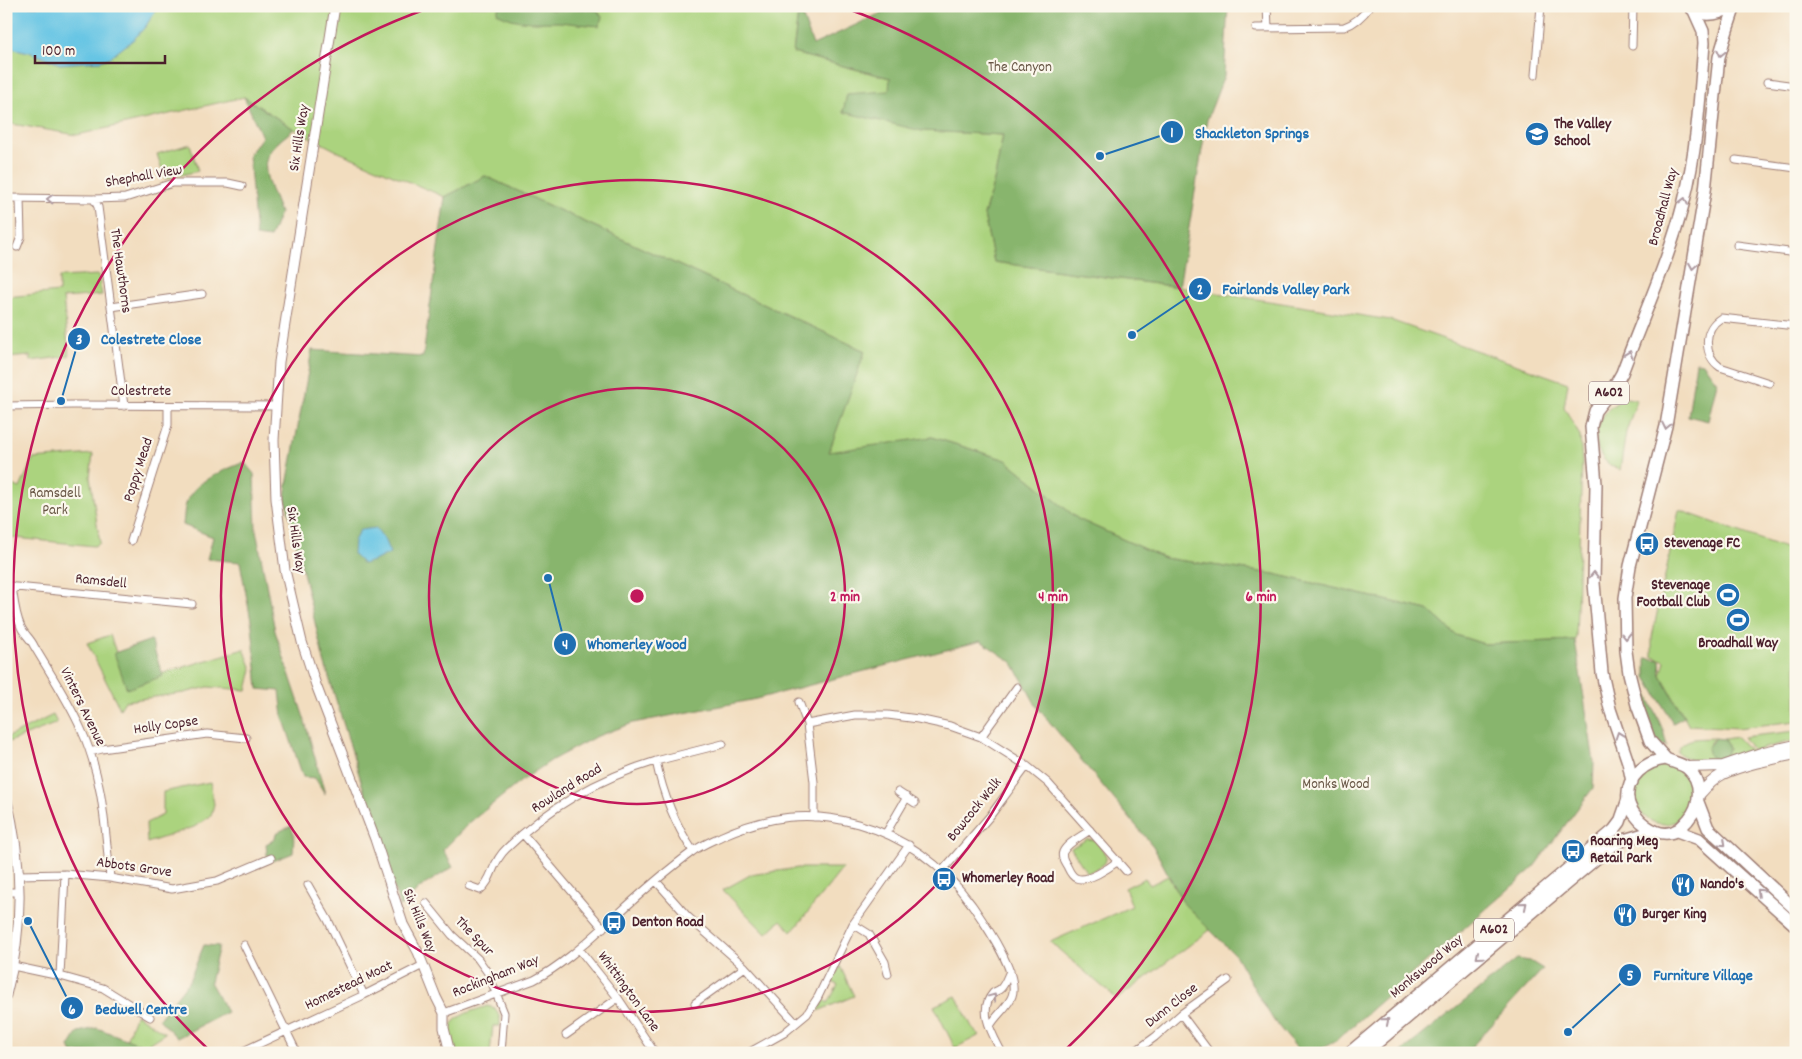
<svg xmlns="http://www.w3.org/2000/svg" width="1802" height="1059" font-family="Dekko,sans-serif">
<style>
.green{fill:#abd37e;stroke:#7a7954}
.forest{fill:#88b56d;stroke:#696a4c}
.water{fill:#66c5e4;stroke:#587288}
.lines{fill:none;stroke-linecap:round;stroke-linejoin:round}
.minor-casing{stroke:#9e7e75;stroke-width:9}
.tertiary-casing{stroke:#9e7e75;stroke-width:11}
.secondary-casing{stroke:#9e7e75;stroke-width:12}
.primary-casing{stroke:#9e7e75;stroke-width:14}
.trunk-casing{stroke:#9e7e75;stroke-width:14}
.minor{stroke:#fff;stroke-width:7}
.tertiary{stroke:#fff;stroke-width:9}
.secondary{stroke:#fff;stroke-width:10}
.primary{stroke:#fff;stroke-width:11}
.trunk{stroke:#fff;stroke-width:11}
.oneway{stroke:#ae9aa0}
.ring{fill:none;stroke:#c2185b;stroke-width:2.5}
.labels{text-anchor:middle;dominant-baseline:central;stroke-width:4.5;stroke-linejoin:round;paint-order:stroke}
.shield{fill:#fbf7ec;stroke:#7f6065;stroke-width:1}
.shield-label{font-size:14px;font-weight:bold;fill:#4a1f2b}
.park-label{font-size:15px;fill:#675544;stroke:#fbf7ec}
.poi-label{font-size:15px;font-weight:bold;fill:#4a1f2b;stroke:#fbf7ec;text-anchor:start}
.street-label{font-size:15px;fill:#4a1f2b;stroke:#fbf7ec}
.centre{fill:#c2185b;stroke:#fbf7ec;stroke-width:2.5}
.ring-label{font-size:15px;text-anchor:middle;font-weight:bold;fill:#c2185b;stroke:#fbf7ec;stroke-width:4.5;stroke-linejoin:round;paint-order:stroke}
.leader{fill:none;stroke:#1f6fb2;stroke-width:2}
.callout-dot{fill:#1f6fb2;stroke:#fbf7ec;stroke-width:2}
.mark-label{font-size:15px;text-anchor:middle;font-weight:bold;fill:#fff}
.callout-label{font-size:16px;text-anchor:middle;font-weight:bold;fill:#1f6fb2;stroke:#fbf7ec;stroke-width:4.5;stroke-linejoin:round;paint-order:stroke}
</style>
<rect width="100%" height="100%" fill="#fbf7ec"/>
<filter id="ink" filterUnits="userSpaceOnUse"><feTurbulence type="fractalNoise" baseFrequency=".02" numOctaves="2"/><feDisplacementMap in="SourceGraphic" scale="10" xChannelSelector="R" yChannelSelector="G"/><feConvolveMatrix kernelMatrix="1 2 1 2 8 2 1 2 1" color-interpolation-filters="sRGB"/></filter>
<filter id="wash" filterUnits="userSpaceOnUse"><feTurbulence type="fractalNoise" baseFrequency=".0096" numOctaves="4" result="noise"/><feDisplacementMap in="SourceGraphic" scale="20" xChannelSelector="R" yChannelSelector="G"/><feGaussianBlur stdDeviation="1.12" result="paint"/><feColorMatrix in="noise" values="0 0 0 0 0 0 0 0 0 0 0 0 0 0 0 0 0 1.4 0 .05"/><feComposite in="paint" operator="in"/></filter>
<g filter="url(#wash)">
<rect width="100%" height="100%" fill="#f2ddbf"/>
<path class="green" d="M6,6H799L793,53L890,78L922,131L1003,135L995,177L984,215L994,262L1179,287L1390,320L1568,383L1564,407L1580,436L1582,462L1576,637L1575,640L1484,644L1456,635L1428,610L1274,574L1164,558L1078,519L1006,460L932,437L828,453L865,351L485,176L445,197L341,153L294,129L244,97L77,135L6,123Z
M190,144L198,171L165,179L157,154Z
M98,275L102,295L63,298L69,356L31,361L30,356L6,358V297L59,292V277Z
M1627,398L1637,400L1626,432L1620,470C1584,457 1591,410 1627,398Z
M93,454L90,477L100,543L94,546L6,537V483L20,488L33,459Z
M1679,510L1796,552V721L1738,728L1689,725L1661,676L1665,661L1652,656V637Z
M110,635L127,684L244,649L252,669L247,690L208,687L184,693L125,701L120,709L87,643Z
M53,715L57,723L6,743V738Z
M1796,731V740L1753,751L1743,737Z
M1737,737L1752,753C1724,763 1702,770 1677,752C1685,736 1698,739 1715,738L1710,742L1709,756L1717,760L1725,758L1728,748L1724,739Z
M1635 795a29 29 0 1 1 58 0a29 29 0 1 1-58 0Z
M210,782L214,804L211,816L194,827L147,843L146,823L163,815V792Z
M1087,839L1095,840C1111,859 1111,863 1087,873L1071,848Z
M798,868H843L792,932L781,920L766,934L723,890L750,875Z
M1168,876L1184,904L1210,930L1117,999L1050,942L1132,906L1125,888L1145,878L1150,885Z
M840,966L854,996L818,1011L824,1000L828,1003L838,985L832,982Z
M956,996L972,1027L980,1035L955,1048L934,1006Z
M487,1006L495,1008L500,1018V1026H493L490,1053H453C451,1047 448,1039 449,1033C450,1015 474,1011 487,1006Z
M136,1014L165,1033L134,1053H121Z"/>
<path class="forest" d="M499,6H545L551,10L573,8L597,10L602,17L599,26C586,25 572,23 559,22C537,22 517,24 497,13Z
M799,6L813,45L896,6H1228L1224,76L1207,120L1179,287L994,262L984,215L995,177L1003,135L922,131L843,112L847,94L889,91L890,78L793,53Z
M244,97L294,129C287,135 277,142 271,150C257,167 274,195 280,213L270,238L256,236L249,155L262,137Z
M485,176L865,351L829,452L932,437L1006,460L1078,519L1164,558L1274,574L1428,610L1456,635L1484,644L1575,640L1594,762L1593,788L1533,868L1334,1042L1312,1053H1301L1274,1021L1258,995L1236,956L1184,904L1153,846L1037,707L1013,663L981,641L756,699L633,723L595,737L552,760L521,781L469,823L443,850L453,867L421,887L400,907L324,661L285,496L312,350L423,357L445,197Z
M1696,362L1703,363L1717,382L1708,421L1688,416Z
M244,462L254,474L256,530L275,631L304,718L325,794L315,778L303,777L283,717L280,691L258,689L252,626L240,562L207,559L213,537L183,525C184,517 184,508 187,501C196,479 224,471 244,462Z
M151,640L163,676L127,689L114,653Z
M1646,658L1660,660L1661,676L1684,717L1673,723L1646,677Z
M1645,690L1663,730L1667,746L1659,744L1653,737L1639,693Z
M1715,738L1724,739L1728,748L1725,758L1717,760L1709,756L1707,748Z
M291,826L294,835L293,853L273,861L267,855L266,844L275,839L276,833Z
M204,945L219,946L210,982L227,1012L177,1038L159,1019L189,981Z
M1517,959L1530,961L1543,969L1466,1053H1400Z
M97,1028L142,1045L131,1053H72L69,1047L78,1032Z"/>
<path class="water" d="M6,6H158L146,26L134,39L111,57L101,61L60,64L29,52L6,47Z
M376,528L384,539L390,553L376,560L363,564L353,554L354,541L360,530Z"/>
</g>
<g filter="url(#ink)">
<g class="lines">
<g class="minor-casing">
<path id="minor" d="M1267,6L1268,28
M1256,28L1344,27C1356,23 1363,16 1370,6
M1632,46L1633,6
M1535,75L1541,6
M1767,82L1796,86
M1736,160L1796,168
M6,198L94,199L125,198L173,183H228L242,186
M94,199L98,207L124,406
M1737,245L1796,253
M17,247L21,237L20,198
M111,307L202,294
M1769,383L1720,367C1703,355 1703,329 1721,318L1796,326
M6,406L74,405L275,406
M131,541L168,425V406
M6,586L192,604
M12,586C14,600 15,614 21,627C24,634 31,639 34,646C50,673 68,700 81,729C103,777 105,826 110,878
M799,702L807,724
M981,737L1017,687
M90,752L102,749L207,734L246,738
M898,792L915,803
M814,817V782L807,724L855,715H888L918,719L950,726L981,737L1027,766L1048,783L1126,871
M1090,830C1082,836 1067,843 1063,852C1061,857 1064,861 1067,866C1069,870 1071,876 1076,878C1087,883 1109,868 1118,861
M886,833L907,797
M523,834L603,928
M693,851C674,823 663,794 656,761L723,744
M943,870L990,816L1027,766
M19,875L65,874L110,878L172,889L217,881L271,858
M656,881L688,917L745,967L796,1023
M308,885L328,920L364,995
M469,886L480,890C493,880 491,863 506,849C548,808 600,778 656,761
M6,892H19
M426,903L452,935L478,959L488,973L504,1013L501,1053
M853,924L869,934L885,962L888,974
M244,945L297,1053
M579,949L618,998L655,1053
M13,966L60,976L103,988L150,1017
M60,976L65,874
M695,1003L745,967
M444,1013L534,980C565,964 591,938 617,915C641,893 666,871 692,852C701,845 712,841 722,836C767,816 810,810 858,824C905,837 943,865 972,905C985,924 1020,974 1012,996C1008,1007 996,1015 990,1026
M1181,1014L1210,1053
M566,1035L618,998
M239,1053L364,995L423,965
M748,1053L784,1033L807,1014L818,997L853,924L909,845
M1002,1053C993,1035 977,1011 993,993C995,991 998,991 1000,989C1005,985 1007,977 1010,971
M1133,1053L1155,1037L1181,1014L1228,980"/>
</g>
<g class="tertiary-casing">
<path id="tertiary" d="M335,6L279,362L274,440L276,499L285,570L302,642L316,685L375,839L403,924L418,952L436,997L444,1013V1028L450,1053
M6,797C23,861 24,930 6,995"/>
</g>
<g class="secondary-casing">
<path id="secondary" d="M1687,767L1723,766L1764,752L1796,745
M1699,795C1706,787 1713,779 1723,774C1745,764 1772,759 1796,754"/>
</g>
<g class="primary-casing">
<path id="primary" d="M1349,1053L1614,830L1620,822L1628,799
M1365,1053L1610,847L1624,840L1654,831"/>
</g>
<g class="trunk-casing">
<path id="trunk" d="M1692,9C1705,18 1720,14 1733,6
M1666,759L1650,741L1637,705L1629,673L1626,651L1625,598L1630,566L1666,426L1705,191L1719,57L1728,27L1735,6
M1666,759C1672,762 1682,764 1687,768C1703,781 1701,805 1688,820C1685,823 1681,828 1677,830C1658,842 1631,818 1628,800C1625,777 1646,761 1666,759Z
M1632,782L1628,762L1610,709L1602,673L1594,583L1596,484L1591,427L1595,411L1614,387L1622,373C1643,316 1669,260 1684,201C1697,150 1700,96 1704,43L1703,31L1694,11
M1698,802L1708,828L1796,910
M1677,831L1699,839L1796,926"/>
</g>
<use href="#minor" class="minor"/>
<use href="#tertiary" class="tertiary"/>
<use href="#secondary" class="secondary"/>
<use href="#primary" class="primary"/>
<use href="#trunk" class="trunk"/>
</g>
<defs><path id="oneway-chevron" d="M-2-3.5L2.5 0L-2 3.5" fill="none" stroke-width="1.6" stroke-linecap="round" stroke-linejoin="round" transform="scale(1.25)"/></defs>
<g class="oneway">
<use href="#oneway-chevron" transform="translate(1721 53) rotate(103)"/>
<use href="#oneway-chevron" transform="translate(50 199) rotate(-179)"/>
<use href="#oneway-chevron" transform="translate(1684 201) rotate(-76)"/>
<use href="#oneway-chevron" transform="translate(1693 266) rotate(100)"/>
<use href="#oneway-chevron" transform="translate(1629 354) rotate(-70)"/>
<use href="#oneway-chevron" transform="translate(1666 426) rotate(102)"/>
<use href="#oneway-chevron" transform="translate(1594 575) rotate(-89)"/>
<use href="#oneway-chevron" transform="translate(1626 636) rotate(89)"/>
<use href="#oneway-chevron" transform="translate(1619 735) rotate(-109)"/>
<use href="#oneway-chevron" transform="translate(1723 843) rotate(43)"/>
<use href="#oneway-chevron" transform="translate(1760 892) rotate(-137)"/>
<use href="#oneway-chevron" transform="translate(1524 905) rotate(-40)"/>
<use href="#oneway-chevron" transform="translate(1479 956) rotate(140)"/>
<use href="#oneway-chevron" transform="translate(993 997) rotate(-53)"/>
<use href="#oneway-chevron" transform="translate(1386 1021) rotate(-40)"/>
</g>
</g>
<g class="ring">
<circle cx="637" cy="596" r="208"/>
<circle cx="637" cy="596" r="416"/>
<path d="M211 1052A624 624 0 0 1 429 8M845 8A624 624 0 0 1 1063 1052"/>
</g>
<defs>
<g id="school-disc" transform="scale(1.25)"><circle r="9.5" fill="#1f6fb2" stroke="#fbf7ec"/><path d="M0-5L7-2L0 1L-7-2ZM-4 1L0 2.5L4 1V4Q0 6-4 4Z" fill="#fff"/></g>
<g id="bus-disc" transform="scale(1.25)"><circle r="9.5" fill="#1f6fb2" stroke="#fbf7ec"/><path d="M-5-6H5V4H4V6H2V4H-2V6H-4V4H-5ZM-3.5-4V0h7V-4ZM-3.5 1.2v1.5H-2V1.2ZM2 1.2v1.5H3.5V1.2Z" fill="#fff"/></g>
<g id="stadium-disc" transform="scale(1.25)"><circle r="9.5" fill="#1f6fb2" stroke="#fbf7ec"/><path d="M0-5a6.5 5 0 1 0 0 10a6.5 5 0 1 0 0-10ZM-3.5-1.8h7v3.6h-7Z" fill="#fff"/></g>
<g id="restaurant-disc" transform="scale(1.25)"><circle r="9.5" fill="#1f6fb2" stroke="#fbf7ec"/><path d="M-5-6h1v4h1v-4h1v4h1v-4h1v5L-1.5 .5V6h-2V.5L-5-1ZM5-6V6H3V1.5H1.5Q1.5-4 5-6Z" fill="#fff"/></g>
</defs>
<g fill-rule="evenodd">
<use href="#school-disc" x="1537" y="134"/>
<use href="#bus-disc" x="1647" y="544"/>
<use href="#stadium-disc" x="1728" y="595"/>
<use href="#stadium-disc" x="1738" y="620"/>
<use href="#bus-disc" x="1573" y="851"/>
<use href="#bus-disc" x="944" y="879"/>
<use href="#restaurant-disc" x="1683" y="885"/>
<use href="#restaurant-disc" x="1625" y="915"/>
<use href="#bus-disc" x="614" y="923"/>
</g>
<g class="labels">
<g class="shield">
<rect x="1589" y="381.5" width="40" height="23" rx="4"/>
<rect x="1474" y="918.5" width="40" height="23" rx="4"/>
</g>
<g class="shield-label">
<text x="1609" y="393">A602</text>
<text x="1494" y="930">A602</text>
</g>
<g class="park-label">
<text x="1020" y="68">The Canyon</text>
<text x="55" y="494">Ramsdell<tspan x="55" dy="17">Park</tspan></text>
<text x="1336" y="785">Monks Wood</text>
</g>
<g class="poi-label">
<text x="1554" y="125">The Valley<tspan x="1554" dy="17">School</tspan></text>
<text x="1664" y="544">Stevenage FC</text>
<text x="1710" y="586" text-anchor="end">Stevenage<tspan x="1710" dy="17">Football Club</tspan></text>
<text x="1738" y="644" text-anchor="middle">Broadhall Way</text>
<text x="1590" y="842">Roaring Meg<tspan x="1590" dy="17">Retail Park</tspan></text>
<text x="962" y="879">Whomerley Road</text>
<text x="1700" y="885">Nando's</text>
<text x="1642" y="915">Burger King</text>
<text x="632" y="923">Denton Road</text>
</g>
<g class="street-label">
<text transform="translate(300 138) rotate(-81)">Six Hills Way</text>
<text transform="translate(144 177) rotate(-10)">Shephall View</text>
<text transform="translate(1664 207) rotate(-75)">Broadhall Way</text>
<text transform="translate(120 271) rotate(82)">The Hawthorns</text>
<text x="141" y="392">Colestrete</text>
<text transform="translate(139 470) rotate(-72)">Poppy Mead</text>
<text transform="translate(295 540) rotate(82)">Six Hills Way</text>
<text transform="translate(101 582) rotate(6)">Ramsdell</text>
<text transform="translate(82 707) rotate(64)">Vinters Avenue</text>
<text transform="translate(166 726) rotate(-8)">Holly Copse</text>
<text transform="translate(567 789) rotate(-32)">Rowland Road</text>
<text transform="translate(975 810) rotate(-51)">Bowcock Walk</text>
<text transform="translate(134 868) rotate(8)">Abbots Grove</text>
<text transform="translate(419 921) rotate(68)">Six Hills Way</text>
<text transform="translate(474 937) rotate(46)">The Spur</text>
<text transform="translate(1427 967) rotate(-40)">Monkswood Way</text>
<text transform="translate(496 977) rotate(-22)">Rockingham Way</text>
<text transform="translate(349 986) rotate(-26)">Homestead Moat</text>
<text transform="translate(628 992) rotate(54)">Whittington Lane</text>
<text transform="translate(1172 1006) rotate(-38)">Dunn Close</text>
</g>
</g>
<circle cx="637" cy="596" r="8" class="centre"/>
<g class="ring-label">
<text x="845" y="601">2 min</text>
<text x="1053" y="601">4 min</text>
<text x="1261" y="601">6 min</text>
</g>
<path class="leader" d="M1100 156L1172 132M1132 335L1200 289M61 401L79 339M548 578L565 644M1568 1032L1630 975M28 921L72 1008"/>
<g class="callout-dot">
<circle cx="1100" cy="156" r="5"/>
<circle cx="1132" cy="335" r="5"/>
<circle cx="61" cy="401" r="5"/>
<circle cx="548" cy="578" r="5"/>
<circle cx="1568" cy="1032" r="5"/>
<circle cx="28" cy="921" r="5"/>
<circle cx="1172" cy="132" r="12"/>
<circle cx="1200" cy="289" r="12"/>
<circle cx="79" cy="339" r="12"/>
<circle cx="565" cy="644" r="12"/>
<circle cx="1630" cy="975" r="12"/>
<circle cx="72" cy="1008" r="12"/>
</g>
<g class="mark-label">
<text x="1172" y="137">1</text>
<text x="1200" y="294">2</text>
<text x="79" y="344">3</text>
<text x="565" y="649">4</text>
<text x="1630" y="980">5</text>
<text x="72" y="1014">6</text>
</g>
<g class="callout-label">
<text x="1252" y="138">Shackleton Springs</text>
<text x="1286" y="294">Fairlands Valley Park</text>
<text x="151" y="344">Colestrete Close</text>
<text x="637" y="649">Whomerley Wood</text>
<text x="1703" y="980">Furniture Village</text>
<text x="141" y="1014">Bedwell Centre</text>
</g>
<rect width="1802" height="1059" fill="none" stroke="#fbf7ec" stroke-width="25"/>
<path d="M35 55v8h130v-8" fill="none" stroke="#4a1f2b" stroke-width="2.5"/>
<text x="42" y="55" font-size="15" fill="#4a1f2b" stroke="#fbf7ec" stroke-width="4" paint-order="stroke">100 m</text>
</svg>
